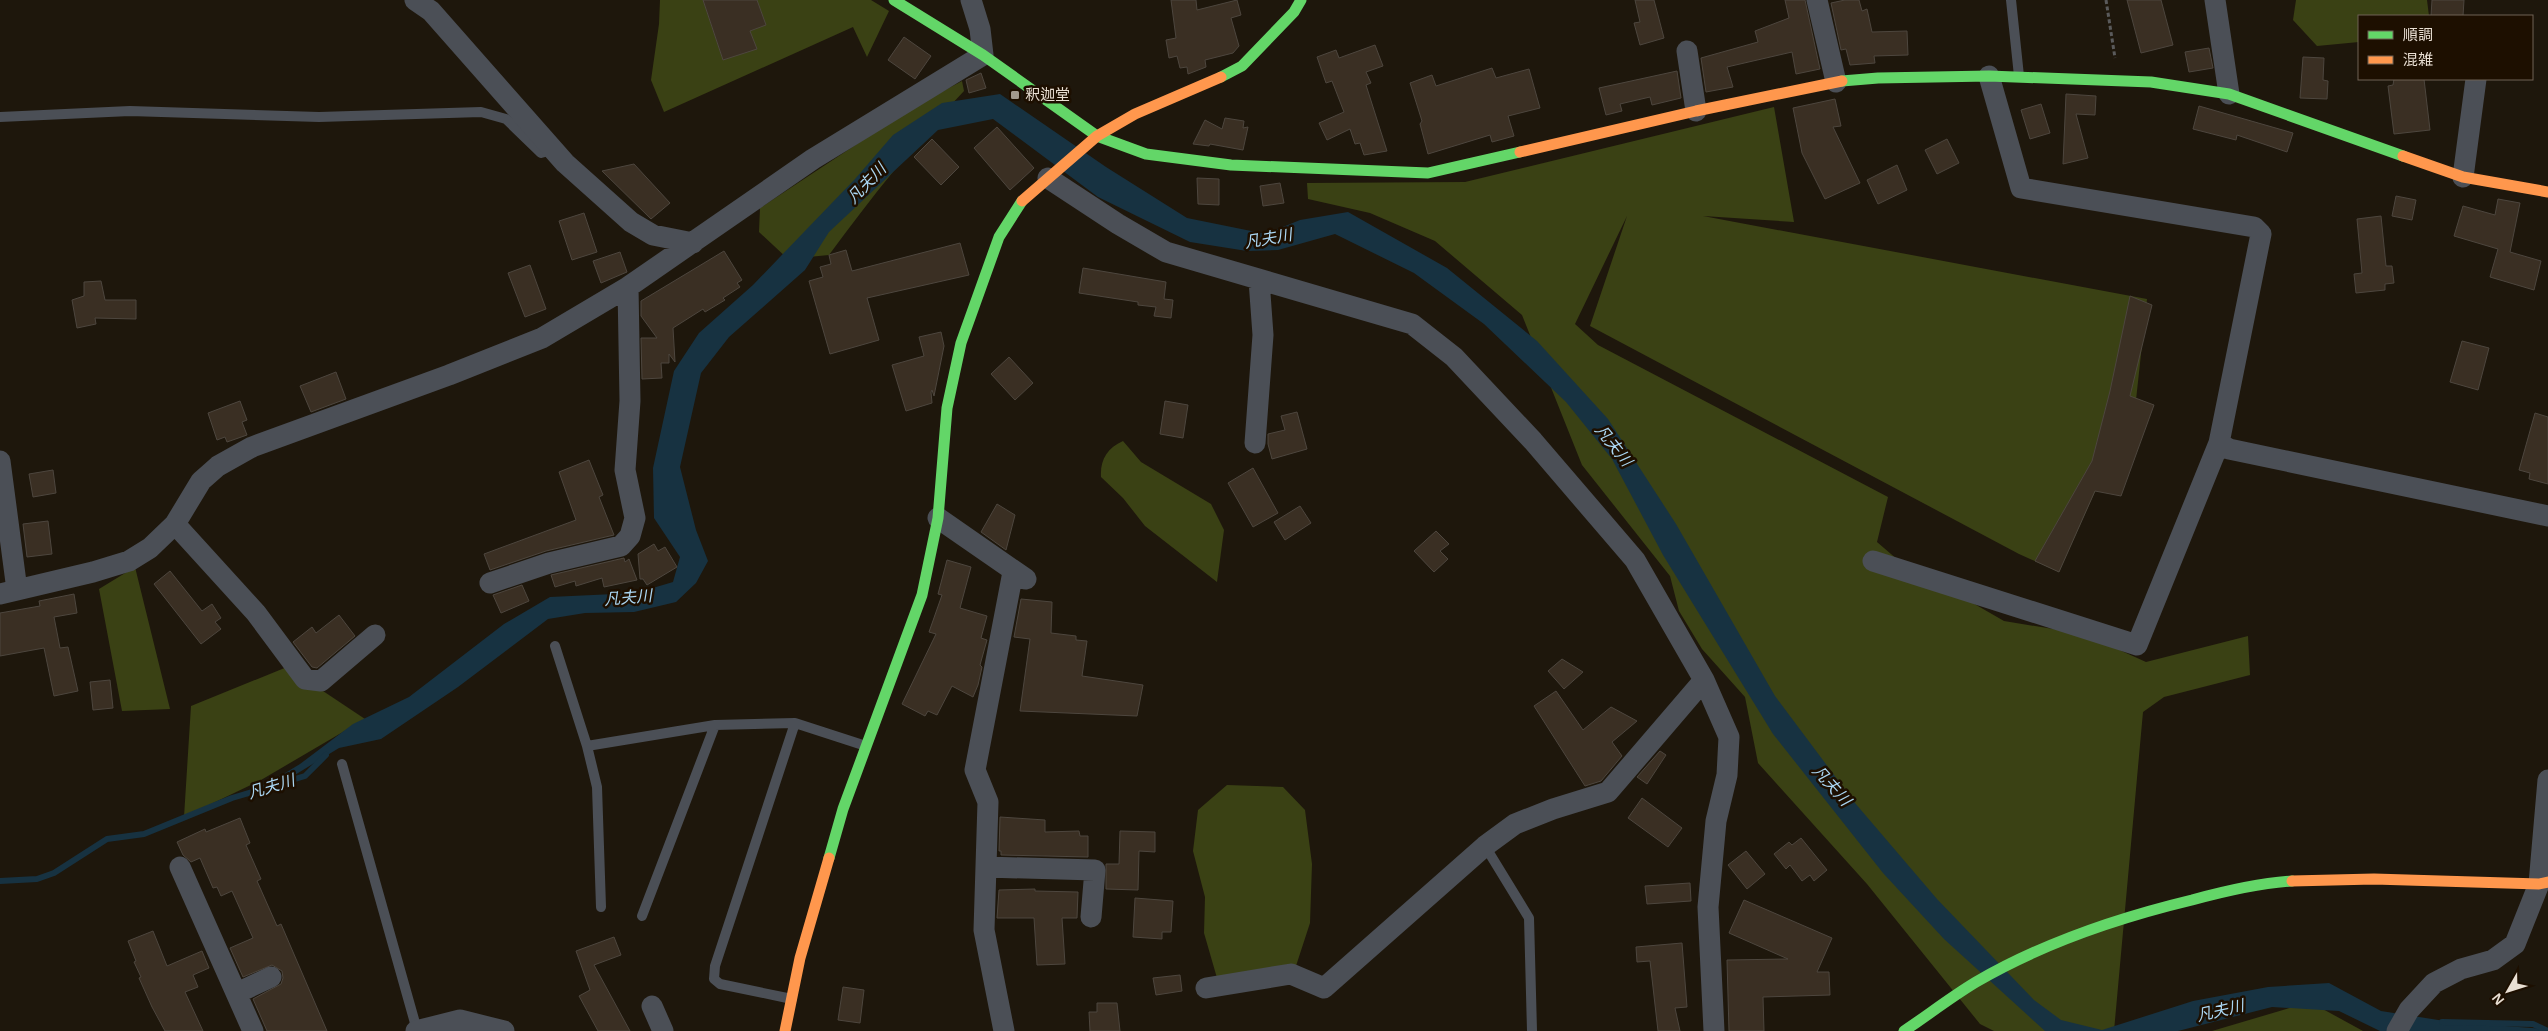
<svg xmlns="http://www.w3.org/2000/svg" width="2548" height="1031" viewBox="0 0 2548 1031" font-family="Helvetica,'Noto Sans JP',sans-serif">
  <style>
    .green { fill: #3a4114 }
    .water { fill: #173241 }
    .lines { fill: none; stroke-linecap: round; stroke-linejoin: round }
    .stream { stroke: #173241; stroke-width: 6 }
    .building { fill: #3a2f23; stroke: #4d463e }
    .path { stroke: #5a5a5b; stroke-width: 3; stroke-dasharray: 4 2.5; stroke-linecap: butt }
    .lane { stroke: #4b4f56; stroke-width: 10 }
    .street { stroke: #4b4f56; stroke-width: 21 }
    .fast { stroke: #63d668; stroke-width: 11 }
    .slow { stroke: #ff974d; stroke-width: 11 }
    .poi-dot { fill: #a2998d; stroke: #1d0f00; stroke-width: 2 }
    .labels { text-anchor: middle; stroke-width: 5; stroke-linejoin: round; paint-order: stroke }
    .poi-label { font-size: 15px; fill: #e9dfd3; stroke: #1d0f00; text-anchor: start }
    .water-label { font-size: 16px; font-style: italic; fill: #aad6f2; stroke: #1d0f00 }
  </style>
  <rect width="100%" height="100%" fill="#1e170c"/>
  <path class="green" d="M660 0H871L889 11 867 57 853 27 664 112 651 80 659 24Z
    M2296 0H2427L2429 16H2359V42L2317 46 2293 20Z
    M962 81 964 91C914 143 871 198 829 255L788 259 759 232 760 208 910 109Z
    M1774 107 1794 222 1703 216 2147 299 2136 400 2059 572 2019 554 1590 326 1627 216 1575 324 1598 345 1888 497 1877 542 1898 560 2004 621 2084 634 2146 662 2248 636 2250 675 2164 697 2143 712 2114 1031H1994L1980 1024 1867 884 1758 763 1745 697 1702 649 1679 611 1670 576 1582 465 1522 315 1435 241 1370 213 1308 199 1307 183 1465 182Z
    M1123 441 1141 462 1211 504 1224 530 1217 582 1145 526 1123 498 1101 477C1100 460 1107 448 1123 441Z
    M135 567 170 709 122 711 99 589Z
    M287 667 365 719 261 780 184 817 191 706Z
    M1227 785 1283 787 1305 810 1312 864 1310 923 1295 969 1217 978 1204 933 1205 897 1193 851 1198 810Z
    M2310 1002 2363 1031H2212Z"/>
  <path class="water" d="M1000 94 1106 167 1187 218 1266 234 1300 220 1348 212 1447 268 1537 341 1608 419 1676 524 1775 696 1855 803 1937 899 2034 1000 2061 1020 2102 1030 2193 1001 2268 987 2329 983 2381 1011 2451 1022 2546 1029 2548 1031H2380L2339 1011 2272 1007 2178 1031H2045L1944 939 1883 873 1773 734 1663 555 1612 459 1566 402 1484 324 1414 273 1335 234 1278 250 1247 251 1190 242 1098 197 993 119 938 130 829 232 805 270 729 337 701 373 680 467 696 530 708 561 696 583 676 602 634 612 585 613 548 619 458 687 381 739 339 748 280 784 257 790 300 764 353 724 409 697 504 624 550 597 636 593 673 582 680 557 654 518 653 468 674 371 699 333 753 285 855 179 893 135 942 103Z"/>
  <g class="lines">
    <path class="stream" d="M0 881 37 879 54 873 107 839 144 834 232 798 305 776 326 755
      M2442 1022 2533 1024 2548 1031"/>
  </g>
  <path class="building" d="M703 0H757L766 25 750 31 757 49 723 60Z
    M1171 0H1196L1197 10 1237 0 1241 15 1231 18 1239 46 1233 53 1205 60 1206 67 1188 74 1187 67 1180 68 1177 56 1169 58 1166 40 1176 38Z
    M1635 0H1654L1664 38 1640 45 1634 23 1640 22Z
    M1785 0H1805L1820 69 1796 74 1792 52 1727 67 1733 87 1706 92 1701 58 1758 42 1755 31 1789 18Z
    M1845 0H1859L1862 11 1867 9 1872 32 1907 31 1908 55 1874 56 1875 63 1850 65 1846 49 1841 50 1831 3Z
    M2127 0H2161L2173 45 2141 53Z
    M2432 0H2464L2463 16H2431Z
    M904 37 931 56 915 79 888 60Z
    M1375 45 1383 66 1366 72 1371 83 1366 85 1387 151 1364 155 1360 143 1355 144 1350 129 1327 140 1319 123 1344 112 1332 81 1326 83 1317 57 1336 50 1339 58Z
    M2209 48 2213 68 2189 72 2185 52Z
    M2303 57 2324 58 2323 80 2328 81 2327 99 2300 98Z
    M1492 68 1496 78 1529 69 1540 108 1508 116 1514 136 1492 142 1490 135 1428 154 1420 124 1422 121 1410 83 1432 75 1436 86Z
    M1677 71 1681 98 1652 105 1650 97 1620 104 1622 111 1606 115 1599 88Z
    M981 73 986 88 969 93 966 80Z
    M2394 79H2424L2430 130 2394 134 2388 86 2393 85Z
    M2066 94 2096 96 2095 115 2076 114 2088 158 2063 164Z
    M1835 99 1841 126 1833 127 1860 183 1825 199 1802 153 1793 108Z
    M2041 104 2050 133 2030 139 2021 110Z
    M2199 106 2293 133 2287 152 2237 135 2236 140 2193 129Z
    M1225 118 1244 121 1243 128 1248 127 1243 150 1210 144 1209 146 1193 144 1205 120 1222 129Z
    M997 127 1034 168 1010 190 974 148Z
    M932 139 959 167 941 185 914 157Z
    M1947 139 1959 163 1937 174 1925 150Z
    M634 164 670 203 651 219 602 171Z
    M1897 165 1907 190 1878 204 1867 180Z
    M1197 178 1219 179V205L1198 204Z
    M1280 183 1284 203 1263 206 1260 186Z
    M2396 196 2416 200 2412 220 2392 216Z
    M2498 199 2520 203 2510 252 2541 261 2534 290 2490 277 2498 249 2454 236 2463 206 2495 215Z
    M584 213 597 252 572 260 559 221Z
    M2381 216 2386 266H2392L2394 283 2385 284V290L2356 293 2354 274 2362 273 2357 219Z
    M960 243 969 275 867 298 879 340 830 354 809 281 823 277 820 267 831 264 829 255 846 250 852 271Z
    M724 251 742 280 737 283 740 287 723 298 725 300 705 312 703 309 673 328 675 362 669 354V363H661L662 378 642 379 641 338H657L641 316V301Z
    M620 252 627 272 601 283 593 261Z
    M530 265 546 309 525 317 508 273Z
    M1083 268 1166 282 1164 299 1173 300 1171 318 1154 316 1156 307 1138 305V302L1079 293Z
    M101 281 105 300H136V319L95 318 96 324 77 328 72 300 84 296V282Z
    M2130 296 2152 305 2130 396 2154 405 2121 496 2095 491 2059 572 2035 561 2092 461 2110 391Z
    M941 332 944 346 934 396 932 390 931 392 932 403 906 411 892 365 924 356 919 337Z
    M2462 341 2489 348 2478 390 2450 382Z
    M1009 357 1033 383 1015 400 991 374Z
    M336 372 346 399 311 412 300 386Z
    M240 401 247 420 242 422 247 435 227 442 225 437 217 440 208 413Z
    M1165 401 1188 405 1183 438 1160 434Z
    M1297 412 1307 449 1272 459 1268 444V434L1285 430 1281 416Z
    M2535 413 2548 417V484L2529 479 2530 473 2519 470Z
    M589 460 603 495 599 497 614 535 546 551 490 570 484 554 576 520 559 472Z
    M1253 468 1278 513 1253 527 1228 483Z
    M53 470 56 493 33 497 29 474Z
    M997 504 1015 515 1006 550 981 532Z
    M1300 506 1311 523 1285 540 1274 522Z
    M48 521 52 554 27 557 23 524Z
    M1436 531 1449 544 1440 551 1448 559 1434 572 1414 551Z
    M654 544 658 551 665 547 677 567 647 585 643 579H640L638 554Z
    M624 558 625 562 629 559 637 580 604 587 602 578 576 586 575 581 555 587 551 575Z
    M947 560 971 567 960 608 987 616 981 638 987 640 980 665 982 667 978 685 973 697 952 686 937 715 928 711 925 716 902 704 936 634 929 632 942 595 938 594Z
    M170 571 202 611 212 604 221 618 215 622 221 629 201 644 154 584Z
    M522 585 529 601 501 613 493 595Z
    M74 594 77 613 54 617 60 648 68 647 78 691 54 696 44 648 0 656V613L40 606 39 601Z
    M1021 599 1052 602 1051 633 1076 636V640L1087 641 1082 676 1143 685 1137 716 1020 711 1030 639 1014 637Z
    M339 615 355 636 317 668 312 667 293 642 312 627 316 633Z
    M1562 659 1583 672 1564 689 1548 671Z
    M110 680 113 708 93 710 90 682Z
    M1556 691 1583 730 1611 707 1637 721 1612 742 1622 756 1601 781 1585 786 1534 706Z
    M1660 751 1666 755 1647 784 1637 777Z
    M1642 798 1682 828 1668 847 1628 818Z
    M1000 817 1045 820V832L1079 831 1080 836H1088V857L1001 855V851H999Z
    M240 818 250 843 246 845 261 879 257 881 277 926 281 924 327 1031H267L253 999 281 984 283 978 282 971 272 965 243 977 230 948 253 938 232 891 221 896 217 887 213 888 200 858 191 862 183 855 177 842 205 829 206 832Z
    M1120 831 1155 832V852L1139 851 1138 890 1106 889V864H1119Z
    M1801 838 1827 870 1814 881 1810 875 1802 881 1790 865 1786 869 1774 854 1789 842 1792 845Z
    M1746 851 1765 874 1747 889 1728 865Z
    M1690 883 1691 901 1647 904 1645 886Z
    M1035 889V891L1078 892 1077 918H1062L1065 964 1037 965 1034 918H997L999 890Z
    M1135 898 1173 901 1171 932H1162V939L1133 937Z
    M1744 900 1832 938 1817 972H1829L1830 995 1763 997 1764 1031H1729L1727 960 1788 959 1729 933Z
    M153 931 167 966 202 951 209 968 193 975 198 987 185 992 203 1031H165L152 1007 139 978 141 977 134 962 136 961 128 941Z
    M614 937 621 955 594 965 630 1031H598L579 996 590 990 576 951Z
    M1682 943 1687 1007 1675 1008 1680 1031H1658L1650 961 1637 962 1636 947Z
    M1180 975 1182 991 1156 995 1153 978Z
    M843 987 864 990 860 1023 838 1020Z
    M1097 1003H1117L1120 1031H1090L1089 1012H1097Z"/>
  <g class="lines">
    <path class="path" d="M2106 0 2115 58"/>
    <path class="lane" d="M2011 0 2019 76
      M0 117 130 111 319 117 481 112 506 119 541 153 553 150
      M555 646 587 746 597 787 601 907
      M587 746 715 725 795 723 866 746
      M342 764 417 1030
      M1485 846 1529 918 1532 1031
      M642 916 715 725
      M792 999 720 984 714 979 715 966 795 723"/>
    <path class="street" d="M415 0 431 11 565 163 631 222 653 235 693 243
      M1817 0 1836 82
      M2215 0 2229 94
      M1687 51 1696 111
      M1989 76 2021 188 2254 227 2261 234 2219 443 2229 449 2548 516
      M2463 177 2476 79
      M1048 178 1118 224 1166 252 1412 324 1454 357 1533 441 1635 560 1704 680 1729 737 1727 775 1716 821 1708 907 1714 1031
      M1255 443 1263 335 1259 280
      M0 461 17 590
      M938 518 1026 579
      M175 524 256 613 305 679 321 681 375 635
      M1873 561 2137 645 2219 443
      M490 583 549 563 621 546 630 536 635 518 625 470 630 401 628 287
      M0 594 93 572 129 561 150 548 175 524 201 481 218 466 252 447 449 375 542 338 628 287 813 159 983 55 980 29 971 0
      M180 867 253 1031
      M986 867 1095 870 1091 917
      M1206 988 1291 974 1324 988 1485 846 1515 824 1553 809 1608 792 1704 680
      M237 993 271 977
      M652 1006 663 1031
      M416 1031 460 1020 504 1031
      M1004 1031 984 930 988 802 975 770 1013 572
      M2397 1031 2409 1010 2434 983 2461 969 2493 960 2515 944 2539 884 2548 780"/>
    <path class="fast" d="M894 0 983 55 1097 136 1146 154 1231 165 1428 173 1520 152
      M1221 77 1242 66 1294 12 1301 0
      M1842 81 1878 78 1989 76 2151 82 2229 94 2403 156
      M829 858 843 809 922 595 938 518 947 408 961 343 999 237 1022 201
      M1904 1031C1928 1015 1951 997 1976 982 2043 943 2117 918 2192 900 2225 891 2258 883 2292 881"/>
    <path class="slow" d="M1520 152 1696 111 1842 81
      M2403 156 2463 177 2548 192
      M1022 201 1097 136 1135 114 1221 77
      M2292 881 2374 879 2539 884 2548 882
      M785 1031 800 958 829 858"/>
  </g>
  <rect class="poi-dot" x="1010" y="90" width="10" height="10" rx="2.5"/>
  <g class="labels">
    <g class="poi-label">
      <text x="1025" y="100">釈迦堂</text>
    </g>
    <g class="water-label">
      <text transform="translate(866 183) rotate(-46)" y="6">凡夫川</text>
      <text transform="translate(1268 238) rotate(-10)" y="6">凡夫川</text>
      <text transform="translate(1614 445) rotate(51)" y="6">凡夫川</text>
      <text transform="translate(628 597) rotate(-5)" y="6">凡夫川</text>
      <text transform="translate(1832 785) rotate(48)" y="6">凡夫川</text>
      <text transform="translate(271 786) rotate(-17)" y="6">凡夫川</text>
      <text transform="translate(2220 1010) rotate(-13)" y="6">凡夫川</text>
    </g>
  </g>
  <rect x="2358" y="15" width="175" height="65" fill="#1d0f00" stroke="#6f6254"/>
  <rect x="2368" y="31" width="25" height="8" fill="#63d668" stroke="#6f6254"/>
  <text x="2403" y="40" font-size="15" fill="#e9dfd3">順調</text>
  <rect x="2368" y="56" width="25" height="8" fill="#ff974d" stroke="#6f6254"/>
  <text x="2403" y="65" font-size="15" fill="#e9dfd3">混雑</text>
  <g transform="translate(2508 991) rotate(231)" stroke="#1d0f00" stroke-width="4" paint-order="stroke">
  <path d="M0-4L9 19L0 12L-9 19Z" fill="#e9dfd3"/>
  <text y="-8" font-size="14" font-weight="bold" text-anchor="middle" fill="#e9dfd3">N</text>
  </g>
</svg>
